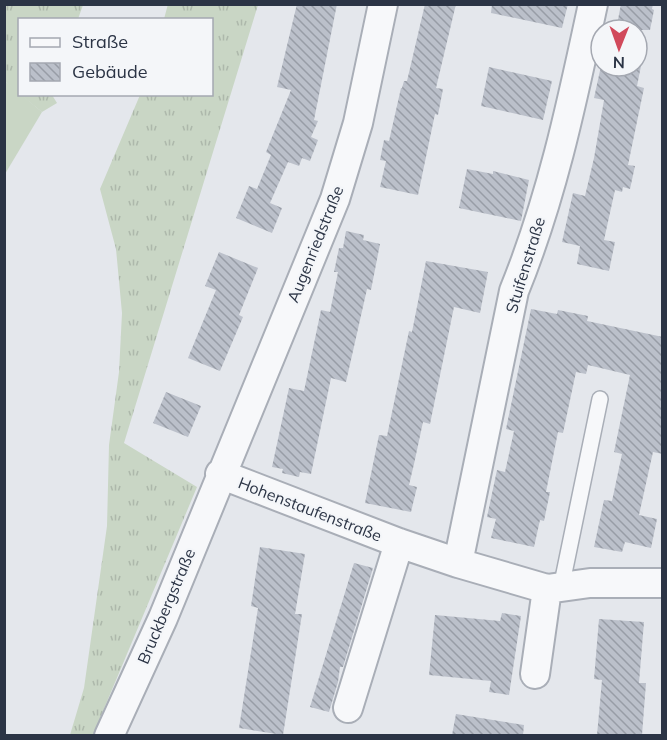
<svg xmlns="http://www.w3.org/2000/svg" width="667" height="740" viewBox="0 0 667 740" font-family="Mulish,sans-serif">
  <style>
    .grass { fill: url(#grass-tufts) }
    .pitch { fill: #c9d6c5 }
    .building { fill: url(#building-back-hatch) }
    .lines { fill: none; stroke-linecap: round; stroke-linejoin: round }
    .lane-casing { stroke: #a9aeb7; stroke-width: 18 }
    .street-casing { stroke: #a9aeb7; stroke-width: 32 }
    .lane { stroke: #f7f8fa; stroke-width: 15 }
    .street { stroke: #f7f8fa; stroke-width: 28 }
    .labels { text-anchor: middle; stroke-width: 4.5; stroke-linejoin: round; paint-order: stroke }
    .street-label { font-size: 16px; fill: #2b3445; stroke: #f4f6f9 }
  </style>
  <defs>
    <pattern id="grass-tufts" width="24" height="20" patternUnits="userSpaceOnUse" patternTransform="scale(1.5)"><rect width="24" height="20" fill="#c9d6c5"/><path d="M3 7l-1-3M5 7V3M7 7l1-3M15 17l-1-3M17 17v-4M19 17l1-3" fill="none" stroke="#adb8ab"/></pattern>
    <pattern id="building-back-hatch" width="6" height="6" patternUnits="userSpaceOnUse" patternTransform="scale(1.5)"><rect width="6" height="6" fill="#bbc0ca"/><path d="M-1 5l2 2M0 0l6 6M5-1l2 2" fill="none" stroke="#989da6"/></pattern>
  </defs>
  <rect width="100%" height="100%" fill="#e4e7ec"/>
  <path class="grass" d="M168 4 258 5 124 443 197 487 93 735H70L84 688 107 526 109 445 119 372 122 313 116 249 100 189 140 95 212 94V20L164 19Z
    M4 5H83L78 19 20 20 19 94 5 81Z
    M21 95H52L57 103 42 112Z"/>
  <path class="pitch" d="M5 81 42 112 5 174Z"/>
  <path class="building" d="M297 4H337L314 120 318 121 311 137 318 140 310 161 302 158 299 166 288 162 270 203 282 208 272 233 236 218 249 186 257 189 271 155 266 152 291 90 277 87Z
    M425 4H456L436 88 443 89 438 115 435 114 418 195 380 187 386 161 380 160 384 140 389 141 401 88H402L404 81H407Z
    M492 4H568L562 28 491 13Z
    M621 4H653L652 9 654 10 650 30H616Z
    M601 66H641L637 86 644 88 628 165 635 166 630 189 623 187 622 192 615 190 604 240 615 242 609 271 577 264 580 246 562 242 573 193 585 196 594 158 604 100 594 98Z
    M489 67 552 81 543 120 481 106Z
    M467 169 493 174V171L529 180 521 221 459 208Z
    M346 231 364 235 363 240 380 244 371 290 367 289 346 382 331 378 311 474 300 472 299 477 282 473 283 469 272 467 289 388 304 391 321 310 330 312 338 272H334L339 248H343Z
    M219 252 258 268 239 315 243 317 220 371 188 358 216 290 205 286Z
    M426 261 488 272 480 313 454 307 430 424 423 422 414 464 409 485 417 487 411 512 365 503 379 435 387 436 409 331 412 332Z
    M531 309 557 314 558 310 588 316 587 321 663 337V454L653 452 639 515 657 519 651 548 625 542 622 552 594 547 604 500 612 501 622 454 614 452 630 375 588 365 586 374 576 372 563 433 558 432 546 492H550L544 521 540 520 534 547 491 538 496 519 487 517 497 470 505 472 514 431 506 429Z
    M166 392 201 406 188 437 153 423Z
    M260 547 305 554 295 614H302L283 735 239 728 258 608 251 606Z
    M354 563 373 568 343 667H340L338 682 329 712 310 707Z
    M502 613 521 616 509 695 489 692 491 681 429 675 435 615 500 621Z
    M599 619 644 622 639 683H646L642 735H597L602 680 594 679Z
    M456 714 524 725 523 735H452Z"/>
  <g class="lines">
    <defs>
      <path id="lane" d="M561 588 600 399"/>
      <path id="street" d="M220 474 399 543 458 563 547 589 590 583H662
        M458 563 514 291C552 198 572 102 593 4
        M535 674 547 589
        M348 708 399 543
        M109 736 163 618 335 199 358 123 383 4"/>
    </defs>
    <use href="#lane" class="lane-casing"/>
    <use href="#street" class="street-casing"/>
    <use href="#lane" class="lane"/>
    <use href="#street" class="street"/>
  </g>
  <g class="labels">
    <g class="street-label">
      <text transform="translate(315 244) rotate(-68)" y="6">Augenriedstraße</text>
      <text transform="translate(525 265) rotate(-73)" y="6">Stuifenstraße</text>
      <text transform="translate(310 509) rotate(21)" y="6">Hohenstaufenstraße</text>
      <text transform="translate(166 606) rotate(-67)" y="6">Bruckbergstraße</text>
    </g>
  </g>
  <rect width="667" height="740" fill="none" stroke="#2b3445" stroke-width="12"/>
  <rect x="18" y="18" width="195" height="78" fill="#f4f6f9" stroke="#a4a8b1" stroke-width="1.5"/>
  <rect x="30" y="38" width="30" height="9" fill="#f7f8fa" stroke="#a4a8b1" stroke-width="1.5"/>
  <text x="72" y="48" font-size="18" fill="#2b3445">Straße</text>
  <rect x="30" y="63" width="30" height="18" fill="url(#building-back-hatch)" stroke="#a4a8b1" stroke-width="1.5"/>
  <text x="72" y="78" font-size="18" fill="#2b3445">Gebäude</text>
  <g transform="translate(619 48) rotate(181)"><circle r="28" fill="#f4f6f9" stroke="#a4a8b1" stroke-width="1.5"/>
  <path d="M0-4.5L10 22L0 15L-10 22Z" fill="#d1495b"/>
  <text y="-9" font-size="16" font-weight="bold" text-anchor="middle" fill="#2b3445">N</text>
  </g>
</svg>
